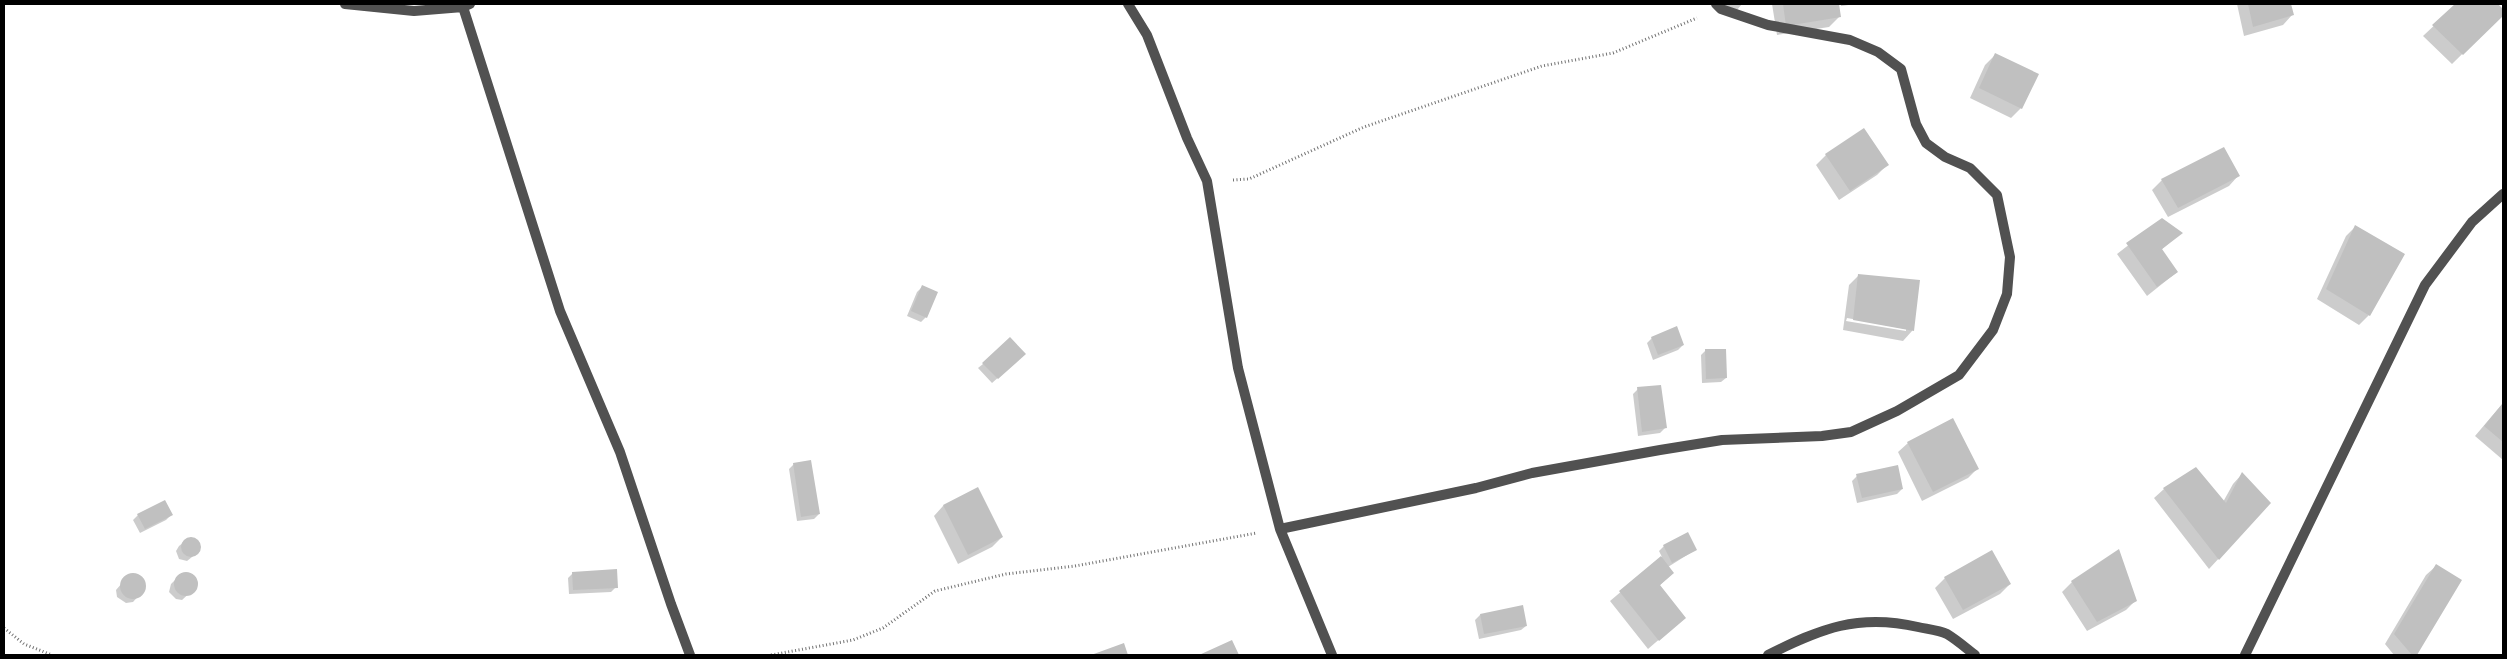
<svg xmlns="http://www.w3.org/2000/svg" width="2507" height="659" viewBox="0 0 2507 659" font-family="'Nunito Sans',sans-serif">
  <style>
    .shadow { fill: #0003; fill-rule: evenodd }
    .building { fill: #c0c0c0 }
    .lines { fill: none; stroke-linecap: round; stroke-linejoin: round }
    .path { stroke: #737373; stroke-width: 3; stroke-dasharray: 1 2.5; stroke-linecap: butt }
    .street { stroke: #515151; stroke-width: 10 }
  </style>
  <rect width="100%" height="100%" fill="#fff"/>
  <path class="shadow" d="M1720 4H1742L1737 10Z
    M1772 4H1837L1839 17 1829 27 1777 35Z
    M1841 4H1856L1841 6Z
    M2237 4H2289L2292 15 2283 25 2244 36Z
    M2457 4H2497L2503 11V14L2452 64 2423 36Z
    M1995 55 2021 108 2011 118 1970 98 1985 65Z
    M1826 155 1887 165 1877 175 1839 200 1816 165Z
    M2238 176 2229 186 2168 217 2152 190 2162 180Z
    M2162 219 2181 233 2161 250 2177 272 2147 296 2117 254Z
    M2356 226 2369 315 2359 325 2317 299 2346 236Z
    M1859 275 1918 282 1912 331 1903 341 1843 330 1849 285ZM1847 318 1906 329V331L1846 321Z
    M922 287 926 317 921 322 907 316 917 292Z
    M1652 338 1683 345 1678 350 1653 360 1647 343Z
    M1706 350 1726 378 1721 382 1702 383 1701 355Z
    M1019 359 992 383 978 368 983 364Z
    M1638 389 1665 428 1660 433 1638 436 1633 394Z
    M2503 403V460L2475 436Z
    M1908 443 1977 469 1968 478 1922 501 1898 452Z
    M794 464 819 514 814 519 797 521 789 469Z
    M2242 474 2270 503 2209 569 2154 498 2164 489 2223 502 2233 484Z
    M1857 476 1902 489 1897 494 1857 503 1852 481Z
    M977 489 1002 537 992 547 958 564 934 516 943 506Z
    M138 515H171L166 520 140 533 133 520Z
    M189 538 197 541 199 547 197 553 187 561 179 559 176 551 179 546Z
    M1664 546 1695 550 1668 567 1673 573 1659 586 1684 618 1648 649 1610 601 1662 557 1659 551Z
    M2436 566 2460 580 2415 655H2394L2385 644 2426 575Z
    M573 573 616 587 611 592 569 594 568 578Z
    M181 574 192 575 196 581 195 588 182 600 176 599 169 592 171 584Z
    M129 575H136L144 583V590L133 602 126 603 117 597 116 590Z
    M1945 578 2010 584 2000 594 1953 619 1935 588Z
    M2072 582 2136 600 2126 610 2087 631 2062 592Z
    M1522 607 1526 626 1521 630 1479 639 1475 620 1480 615Z"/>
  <path class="building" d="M1783 4H1839L1841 17 1786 26Z
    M2248 4H2291L2294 15 2253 27Z
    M2455 4H2498L2503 9V16L2463 55 2432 25Z
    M1995 53 2039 74 2022 109 1979 88Z
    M1864 128 1889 165 1850 191 1825 154Z
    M2224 147 2240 176 2178 208 2161 179Z
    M2162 218 2183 233 2162 249 2178 272 2157 287 2126 243Z
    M2355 225 2405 254 2370 316 2326 289Z
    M1858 274 1920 280 1914 331 1853 320Z
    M922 285 938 292 927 318 911 311Z
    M1677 326 1684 345 1658 355 1651 337Z
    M1010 337 1026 354 998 379 982 363Z
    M1705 349H1726L1727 378 1706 379Z
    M1661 385 1667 428 1642 432 1637 387Z
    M2503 403V442L2484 426Z
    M1953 418 1979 469 1933 492 1907 442Z
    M811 460 820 514 801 517 793 463Z
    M1898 465 1903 489 1862 498 1856 474Z
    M2196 467 2226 503 2242 472 2271 503 2219 560 2163 488Z
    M978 487 1003 537 968 555 943 505Z
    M165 500 173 515 145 529 137 514Z
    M1688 532 1697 550 1672 563 1663 545Z
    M181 547a10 10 0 1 1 20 0a10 10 0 1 1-20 0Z
    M2119 549 2137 601 2097 622 2071 581Z
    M1992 550 2011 584 1963 610 1944 577Z
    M1661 556 1674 573 1660 585 1686 618 1659 641 1619 591Z
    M2436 564 2462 580 2417 655H2412L2394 634Z
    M617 569 618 588 573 590 572 572Z
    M174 584a12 12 0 1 1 24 0a12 12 0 1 1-24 0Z
    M120 586a13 13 0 1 1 26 0a13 13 0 1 1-26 0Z
    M1523 605 1527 626 1484 634 1480 614Z
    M1232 640 1239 655H1199Z
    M1124 643 1128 655H1091Z"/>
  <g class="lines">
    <path class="path" d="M1233 180 1249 179 1364 127 1542 66 1613 53 1697 18
      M4 628 24 644 52 655
      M771 655 853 640 883 628 935 591 1006 574 1075 566 1257 533"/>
    <path class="street" d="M345 4 414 11 463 7 470 4
      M1128 4 1147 35 1187 138 1207 181 1238 368 1280 529 1332 655
      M463 7 560 311 620 452 671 604 690 655
      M1280 529 1476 488 1532 473 1660 450 1722 440 1822 436 1851 432 1897 411 1959 375 1993 330 2007 294 2010 257 1997 195 1970 168 1945 157 1926 143 1916 124 1901 69 1878 52 1850 40 1768 25 1721 9 1716 4
      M1768 655C1820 629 1858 613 1918 627 1927 629 1939 630 1947 634 1957 640 1966 648 1975 655
      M2245 655 2425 285 2472 222 2503 194"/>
  </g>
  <rect width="2507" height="659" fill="none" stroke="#000000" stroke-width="10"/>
</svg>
